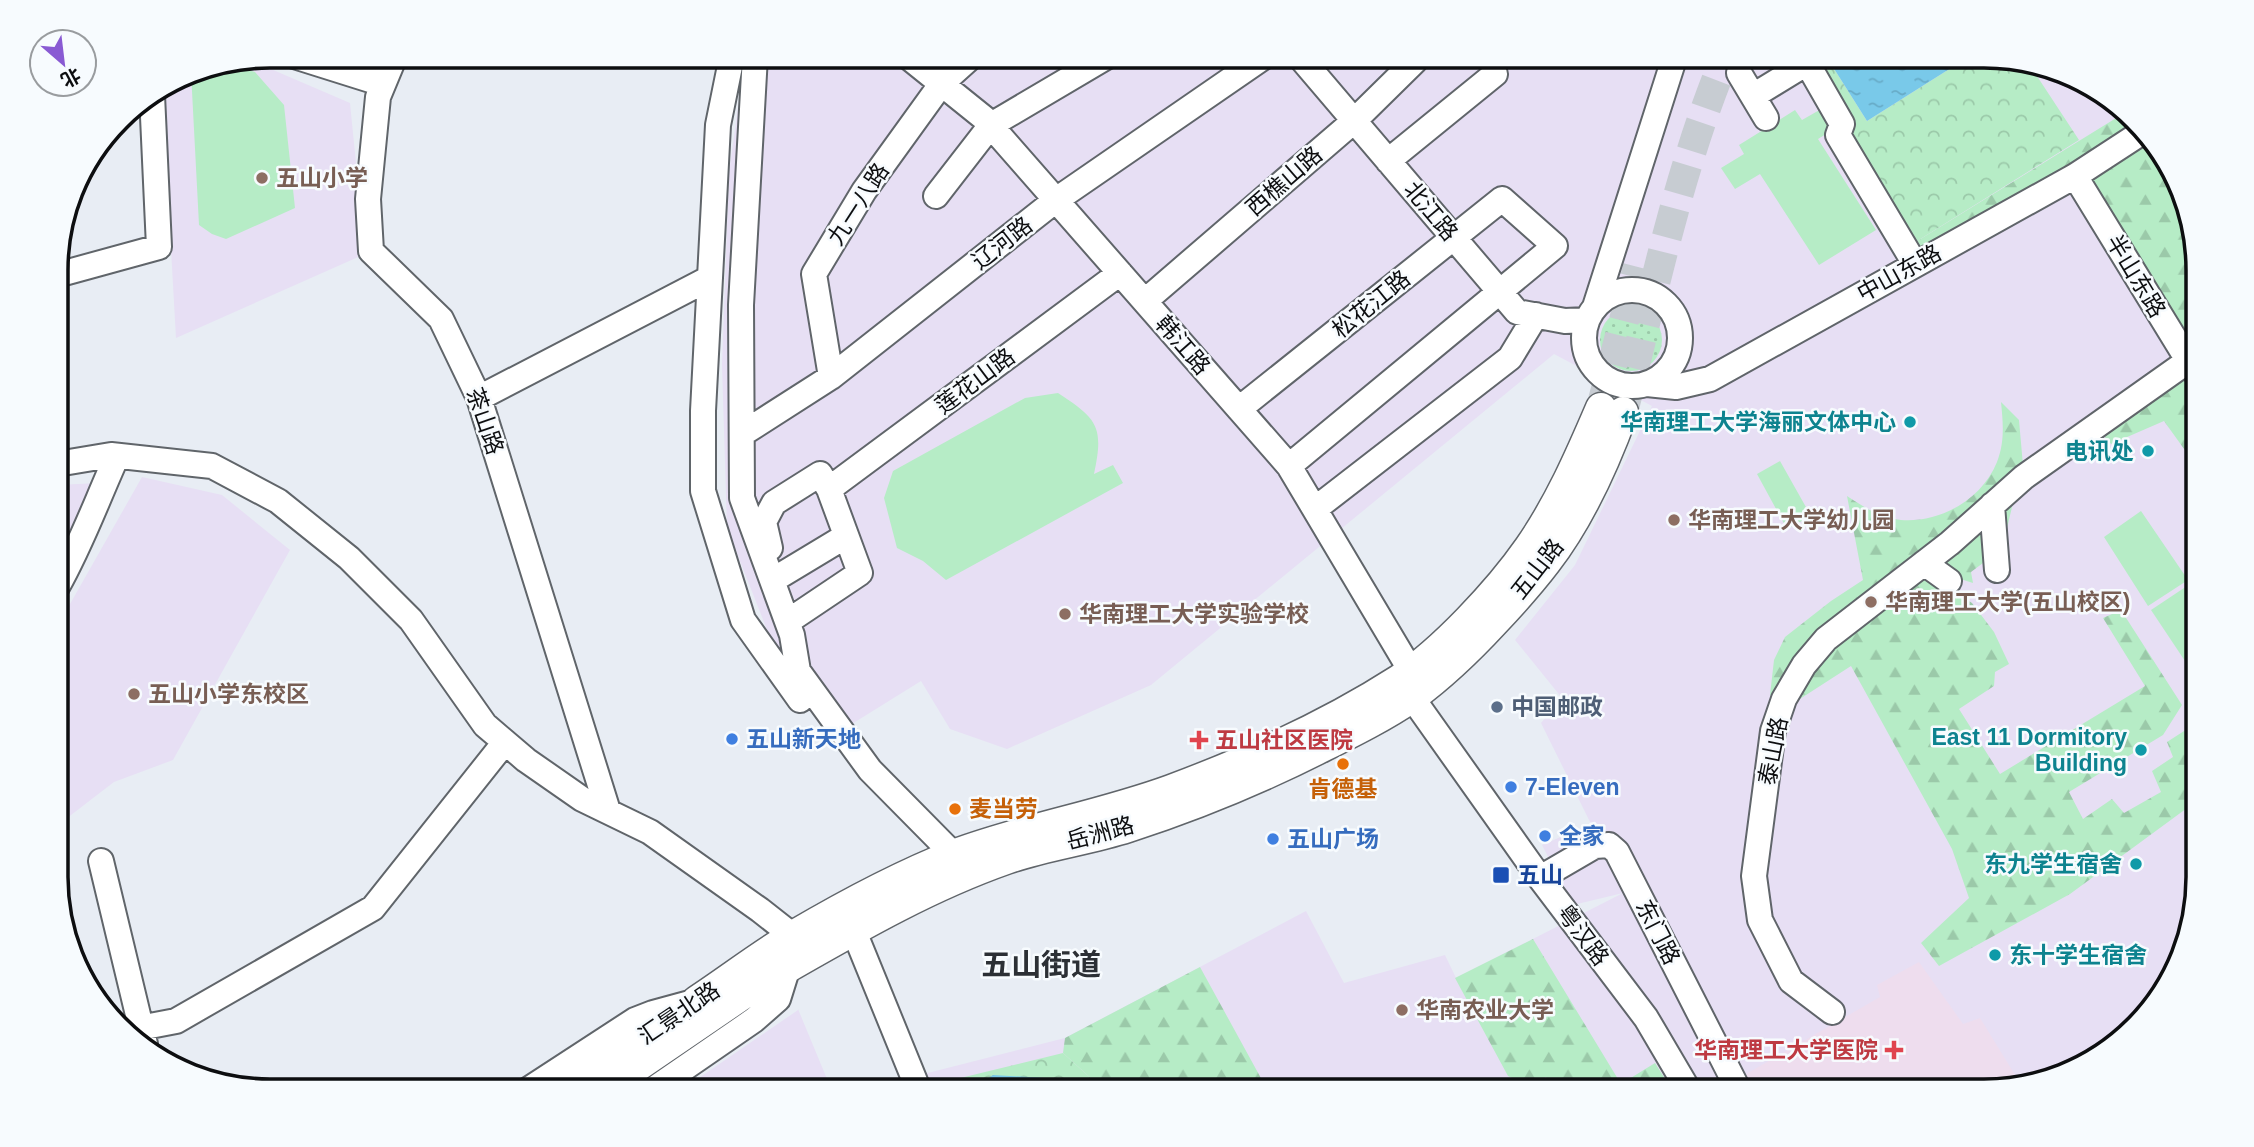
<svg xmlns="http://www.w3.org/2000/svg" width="2254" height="1147" viewBox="0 0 2254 1147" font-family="Arial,'Noto Sans SC',sans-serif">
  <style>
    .education { fill: #e7dff4 }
    .medical { fill: #ede }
    .grass { fill: url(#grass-dots) }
    .forest { fill: url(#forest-firs) }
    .park { fill: url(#park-crowns) }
    .pitch { fill: #b6ecc6 }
    .water { fill: url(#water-ripples) }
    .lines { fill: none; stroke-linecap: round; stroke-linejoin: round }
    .major-tunnel { stroke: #c7ccd2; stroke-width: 30; stroke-dasharray: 30 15; stroke-linecap: butt }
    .minor-casing { stroke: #60656a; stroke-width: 28 }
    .major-casing { stroke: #60656a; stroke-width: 33 }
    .minor { stroke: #fff; stroke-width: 24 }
    .major { stroke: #fff; stroke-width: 30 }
    .education-dot { fill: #8d6e63; stroke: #f7fbfe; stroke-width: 2.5 }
    .culture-dot { fill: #0f9aa8; stroke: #f7fbfe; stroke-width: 2.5 }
    .service-dot { fill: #5c6f8a; stroke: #f7fbfe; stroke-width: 2.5 }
    .shop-dot { fill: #3f7fe0; stroke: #f7fbfe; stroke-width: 2.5 }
    .health-dot { fill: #e0444e; stroke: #f7fbfe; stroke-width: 2.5 }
    .food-dot { fill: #e8710a; stroke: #f7fbfe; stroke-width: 2.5 }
    .transit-dot { fill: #1a4fb4; stroke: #f7fbfe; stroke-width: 2.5 }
    .labels { text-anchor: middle; stroke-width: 5; stroke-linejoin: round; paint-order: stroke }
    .education-label { font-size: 23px; font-weight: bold; fill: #785e54; stroke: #f7fbfe; text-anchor: start }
    .street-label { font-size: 23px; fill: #0d0e10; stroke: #f7fbfe }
    .culture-label { font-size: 23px; font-weight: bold; fill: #0d838f; stroke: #f7fbfe; text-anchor: end }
    .service-label { font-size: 23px; font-weight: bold; fill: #4e5e75; stroke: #f7fbfe; text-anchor: start }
    .shop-label { font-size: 23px; font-weight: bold; fill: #366cbe; stroke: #f7fbfe; text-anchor: start }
    .health-label { font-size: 23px; font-weight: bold; fill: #be3a42; stroke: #f7fbfe; text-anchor: start }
    .food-label { font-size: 23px; font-weight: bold; fill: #c56008; stroke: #f7fbfe }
    .transit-label { font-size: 23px; font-weight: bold; fill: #164399; stroke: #f7fbfe; text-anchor: start }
    .district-label { font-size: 30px; font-weight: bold; fill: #2c3035; stroke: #f7fbfe }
    .rim { fill: none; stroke: #0d0e10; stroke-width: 3.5 }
  </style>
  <defs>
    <pattern id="grass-dots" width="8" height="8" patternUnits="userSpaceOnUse" patternTransform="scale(1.75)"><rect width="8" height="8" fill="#b6ecc6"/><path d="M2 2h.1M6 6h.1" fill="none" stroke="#9bc9a9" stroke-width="1.8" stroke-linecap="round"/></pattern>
    <pattern id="forest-firs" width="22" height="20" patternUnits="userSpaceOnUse" patternTransform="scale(1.75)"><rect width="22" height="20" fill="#b6ecc6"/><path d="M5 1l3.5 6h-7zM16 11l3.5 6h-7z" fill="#9bc9a9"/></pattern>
    <pattern id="park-crowns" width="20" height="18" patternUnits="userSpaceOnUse" patternTransform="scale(1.75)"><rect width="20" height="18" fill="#b6ecc6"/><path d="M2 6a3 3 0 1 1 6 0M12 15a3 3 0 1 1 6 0" fill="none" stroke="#9bc9a9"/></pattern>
    <pattern id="water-ripples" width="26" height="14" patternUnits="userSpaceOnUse" patternTransform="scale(1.75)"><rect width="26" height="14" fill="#79c9e9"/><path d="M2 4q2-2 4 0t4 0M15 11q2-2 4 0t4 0" fill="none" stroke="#67abc7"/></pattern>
  </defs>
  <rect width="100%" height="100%" fill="#e8edf4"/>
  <path class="education" d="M745 56H1984L2078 78 2162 151 2196 243 2198 877 2176 971 2102 1055 1997 1091H857L1065 1038 1306 911 1344 983 1445 955 1456 978 1623 893 1573 905 1542 845 1591 824 1541 723 1562 698 1515 640 1575 565 1652 406 1554 354 1151 685 1007 749 950 729 921 681 839 732 777 655 727 528 722 365 729 173Z
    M250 60 350 103 365 254 176 338 162 89 189 72Z
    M142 477 222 495 290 550 173 760 114 782 58 825 57 627Z
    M120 482 57 604V485Z
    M798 1009 832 1091H680L798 1010Z"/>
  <path class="medical" d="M1919 962 1963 1024 1980 1018 2020 1083 1997 1091H1749L1741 1077 1880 997 1877 985Z"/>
  <path class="grass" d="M1600 340a31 31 0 1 1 62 0a31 31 0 1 1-62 0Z"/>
  <path class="forest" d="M2121 115 2136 128 1927 257 1914 243Z
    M2142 134 2162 151 2196 243 2197 467 2164 421 2111 444 2094 425 2188 361 2075 176Z
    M2001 402 2019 420 2024 477 2012 507 1997 570 1983 563 1971 572 1973 583 1951 576 1947 586 1972 603 1994 632 2009 664 1995 672 1994 686 1959 709 2000 774 2145 686 2103 618 2121 610 2182 705 2163 735 2069 792 2083 819 2112 799 2124 813 2161 792 2152 771 2173 757 2167 742 2198 722V800L2070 894 1939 966 1921 943 1969 898 1952 849 1851 666 1789 706 1770 695 1774 660 1785 637 1831 601 1863 580 1847 496C1864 507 1880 518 1901 520 1941 523 1982 499 1997 462 2005 442 2003 422 2001 402Z
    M1533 939 1621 1084 1655 1063 1673 1091H1554L1546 1077 1529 1086 1508 1076 1455 978Z
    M1200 967 1268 1091H1105L1063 1053 1065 1038Z"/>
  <path class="park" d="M1810 56H1826L1867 121 1970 56H1984L2031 67 2079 140 1914 243 1842 124Z
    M1063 1053 1105 1091H907Z"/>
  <path class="pitch" d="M230 64 255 72 284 105 295 208 226 239 212 234 199 225 191 72Z
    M1830 104 1842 124 1818 139 1876 230 1819 265 1760 174 1735 189 1721 168 1744 154 1739 145 1795 110 1802 120Z
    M1058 393C1098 419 1104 427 1094 474L1113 465 1123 483 946 580 923 561 897 548 884 498 893 471 1025 398Z
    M1780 461 1811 516 1787 529 1757 474Z
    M2141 511 2188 580 2148 606 2104 537Z
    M2193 582 2197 590V679L2151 610Z"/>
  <path class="water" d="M1826 56H1970L1867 121Z
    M993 1075 1045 1078 1068 1091H970Z"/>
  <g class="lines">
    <path class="major-tunnel" d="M1601 408 1638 267
      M1623 412C1654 292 1678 171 1726 56"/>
    <defs>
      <path id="minor" d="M294 56 383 84
        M395 56 378 97 368 199 371 251 441 319 479 398 608 811
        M732 56 718 125 703 411V491L743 620 800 700
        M755 56 741 305 742 498 792 635 798 671 870 770 954 855
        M907 56 984 118 1289 466 1411 671
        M1299 56 1517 312 1565 321 1587 320
        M1739 73 1766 118
        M1753 96 1807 63 1842 124 1838 135 1915 264
        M1388 161 1495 74
        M2075 176 2197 375
        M936 196 991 125 1108 56
        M57 275 159 247 152 95
        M1584 338a48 48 0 1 1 96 0a48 48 0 1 1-96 0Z
        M1145 301 1354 121 1415 61 1417 56
        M1595 307 1675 56
        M831 377 814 274 864 191 942 83 972 56
        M1647 384 1676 387 1710 379 2075 176 2141 133
        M479 398 710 278
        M1239 409 1502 199 1555 246 1289 466
        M742 434 831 377 1056 200 1265 56
        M57 464 111 455 212 466 278 501 349 558 411 620 485 725 526 760 582 799 650 832 760 910 807 947
        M829 489 1120 273
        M1992 505 1997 570
        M1315 509 1510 358 1536 315
        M770 548 764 522 774 503 820 474 829 489 860 573 790 620
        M1924 563 1949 581
        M778 577 846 536
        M57 587C81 545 97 500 117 456
        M1401 682 1540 878 1646 1018 1689 1091
        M101 861 145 1044
        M1540 878 1595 846 1609 845 1617 852 1739 1091
        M853 929 919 1091
        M1832 1012 1791 981 1760 920 1754 876 1773 731 1784 699 1804 665 1826 639 1950 543 2024 477 2188 361
        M129 1030 176 1021 373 908 505 742
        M526 1091 635 1020 653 1013 697 1001
        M565 1091 679 1013
        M606 1091 788 967
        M651 1091 754 1020 778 999 788 967"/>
      <path id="major" d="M788 967C858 927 929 886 1006 859 1046 845 1088 840 1128 827 1196 805 1261 778 1324 746 1354 731 1384 716 1412 697 1442 675 1469 649 1494 622 1512 603 1530 583 1546 562 1580 518 1604 464 1623 412
        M697 1001C729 980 761 955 795 935 846 905 900 876 956 854 1026 828 1100 816 1171 790 1249 761 1329 725 1399 680 1442 652 1499 591 1529 548 1559 505 1580 457 1601 408"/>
    </defs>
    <use href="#minor" class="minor-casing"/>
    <use href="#major" class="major-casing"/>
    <use href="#minor" class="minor"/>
    <use href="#major" class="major"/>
  </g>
  <g class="education-dot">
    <circle cx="262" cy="178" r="7"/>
    <circle cx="1674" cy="520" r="7"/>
    <circle cx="1871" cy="602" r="7"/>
    <circle cx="1065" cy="614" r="7"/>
    <circle cx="134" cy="694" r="7"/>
    <circle cx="1402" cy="1010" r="7"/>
  </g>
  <g class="culture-dot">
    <circle cx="1910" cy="422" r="7"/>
    <circle cx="2148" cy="451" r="7"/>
    <circle cx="2141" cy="750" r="7"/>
    <circle cx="2136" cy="864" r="7"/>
    <circle cx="1995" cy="955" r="7"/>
  </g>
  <circle class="service-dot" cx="1497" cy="707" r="7"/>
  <g class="shop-dot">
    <circle cx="732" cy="739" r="7"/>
    <circle cx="1511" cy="787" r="7"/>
    <circle cx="1545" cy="836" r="7"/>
    <circle cx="1273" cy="839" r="7"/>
  </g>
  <g class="health-dot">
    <path d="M1195.5 729.5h7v7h7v7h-7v7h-7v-7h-7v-7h7z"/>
    <path d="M1890.5 1039.5h7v7h7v7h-7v7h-7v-7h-7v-7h7z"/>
  </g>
  <g class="food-dot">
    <circle cx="1343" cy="764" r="7"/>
    <circle cx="955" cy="809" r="7"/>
  </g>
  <rect class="transit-dot" x="1492" y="866" width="18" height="18" rx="3.5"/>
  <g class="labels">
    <g class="education-label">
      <text x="276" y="186">五山小学</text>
      <text x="1688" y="528">华南理工大学幼儿园</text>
      <text x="1885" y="610">华南理工大学(五山校区)</text>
      <text x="1079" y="622">华南理工大学实验学校</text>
      <text x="148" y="702">五山小学东校区</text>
      <text x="1416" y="1018">华南农业大学</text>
    </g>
    <g class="street-label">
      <text transform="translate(1284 181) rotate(-41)" y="8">西樵山路</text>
      <text transform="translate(858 204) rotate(-57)" y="8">九一八路</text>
      <text transform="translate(1431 211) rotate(50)" y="8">北江路</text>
      <text transform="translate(1002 243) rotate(-38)" y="8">辽河路</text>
      <text transform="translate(1899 273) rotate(-29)" y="8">中山东路</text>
      <text transform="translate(2136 276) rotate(59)" y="8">半山东路</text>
      <text transform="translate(1371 304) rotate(-39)" y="8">松花江路</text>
      <text transform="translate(1183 345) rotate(49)" y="8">韩江路</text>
      <text transform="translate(975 381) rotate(-37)" y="8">莲花山路</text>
      <text transform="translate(485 421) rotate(71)" y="8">茶山路</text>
      <text transform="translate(1537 569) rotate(-52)" y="8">五山路</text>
      <text transform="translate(1773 751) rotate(-79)" y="8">泰山路</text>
      <text transform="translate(1100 833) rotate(-15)" y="8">岳洲路</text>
      <text transform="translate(1658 932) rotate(63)" y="8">东门路</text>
      <text transform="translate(1583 935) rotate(53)" y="8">粤汉路</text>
      <text transform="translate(679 1013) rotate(-34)" y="8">汇景北路</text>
    </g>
    <g class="culture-label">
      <text x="1896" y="430">华南理工大学海丽文体中心</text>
      <text x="2134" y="459">电讯处</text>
      <text x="2127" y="745">East 11 Dormitory<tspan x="2127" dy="26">Building</tspan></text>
      <text x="2122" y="872">东九学生宿舍</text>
      <text x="2009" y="963" text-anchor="start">东十学生宿舍</text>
    </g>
    <g class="service-label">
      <text x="1511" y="715">中国邮政</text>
    </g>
    <g class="shop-label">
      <text x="746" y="747">五山新天地</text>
      <text x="1525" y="795">7-Eleven</text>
      <text x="1559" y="844">全家</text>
      <text x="1287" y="847">五山广场</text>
    </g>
    <g class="health-label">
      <text x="1215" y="748">五山社区医院</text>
      <text x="1878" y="1058" text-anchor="end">华南理工大学医院</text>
    </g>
    <g class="food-label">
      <text x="1343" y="797">肯德基</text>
      <text x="969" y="817" text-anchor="start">麦当劳</text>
    </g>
    <g class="transit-label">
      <text x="1517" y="883">五山</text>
    </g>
    <g class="district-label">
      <text x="1041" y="975">五山街道</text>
    </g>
  </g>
  <path d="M0 0H2254V1147H0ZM270 68H1984A202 202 0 0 1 2186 270V877A202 202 0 0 1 1984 1079H270A202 202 0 0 1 68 877V270A202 202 0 0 1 270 68Z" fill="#f7fbfe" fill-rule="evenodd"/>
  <path class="rim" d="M270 68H1984A202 202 0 0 1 2186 270V877A202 202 0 0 1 1984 1079H270A202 202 0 0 1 68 877V270A202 202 0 0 1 270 68Z"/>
  <g transform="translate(63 63) rotate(152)"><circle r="33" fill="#f7fbfe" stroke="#999c9f" stroke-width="2"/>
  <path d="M0-5L12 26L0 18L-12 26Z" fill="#895ad3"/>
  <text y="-10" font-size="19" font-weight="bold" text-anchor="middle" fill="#0d0e10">北</text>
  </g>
</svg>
